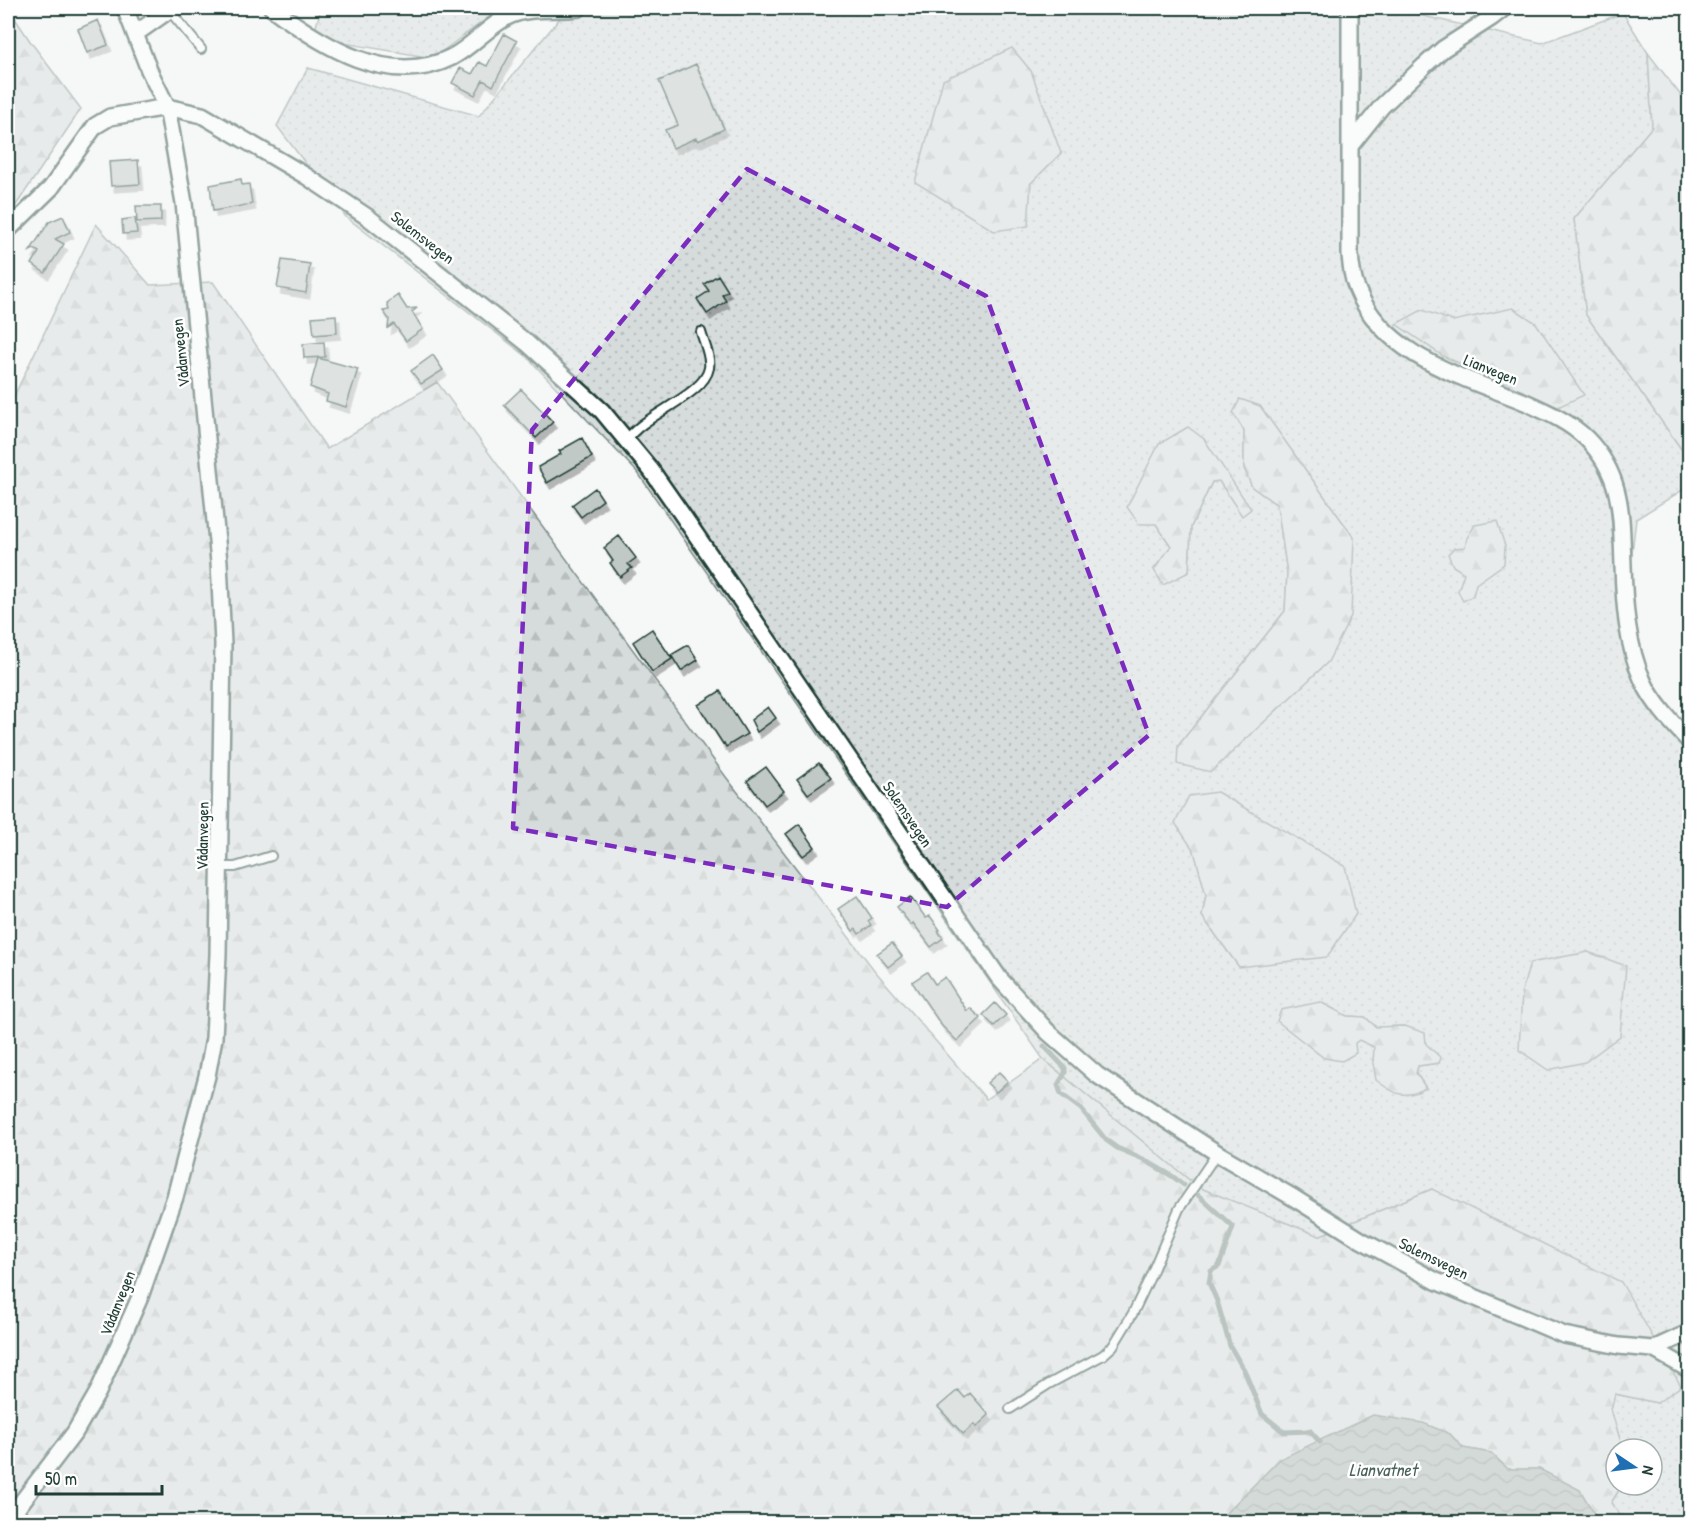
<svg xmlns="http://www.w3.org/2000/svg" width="1697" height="1530" viewBox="0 0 1697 1530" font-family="'Patrick Hand',sans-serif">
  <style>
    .grass { fill: url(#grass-dots); stroke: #7a8c88; stroke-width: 1.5; fill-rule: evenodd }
    .forest { fill: url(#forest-firs); stroke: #7a8c88; stroke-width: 1.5 }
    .water { fill: url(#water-waves); stroke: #72857f; stroke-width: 1.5 }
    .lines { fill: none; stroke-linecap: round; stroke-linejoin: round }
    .stream { stroke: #72857f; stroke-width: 5 }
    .building { fill: #c0c9c6; stroke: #1f3d34; stroke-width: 1.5; filter: url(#shadow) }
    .lane-casing { stroke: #1f3d34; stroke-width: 12 }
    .street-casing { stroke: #1f3d34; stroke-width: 20 }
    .lane { stroke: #fff; stroke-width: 8 }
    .street { stroke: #fff; stroke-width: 15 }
    .marked { fill: none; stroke: #7b2cbf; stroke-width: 4.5; stroke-dasharray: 12 8; stroke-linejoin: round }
    .labels { text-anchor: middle; stroke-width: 5; stroke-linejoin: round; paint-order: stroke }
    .street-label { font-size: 16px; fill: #1f3d34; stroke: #fff }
    .water-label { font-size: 18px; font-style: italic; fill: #49615a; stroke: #fff }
  </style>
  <defs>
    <pattern id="grass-dots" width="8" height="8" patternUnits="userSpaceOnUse" patternTransform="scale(1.5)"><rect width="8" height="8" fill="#d6dcdb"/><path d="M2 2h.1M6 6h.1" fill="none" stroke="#b7bebd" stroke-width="1.8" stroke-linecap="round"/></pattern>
    <pattern id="forest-firs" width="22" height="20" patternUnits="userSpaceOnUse" patternTransform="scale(1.5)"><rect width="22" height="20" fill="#d6dcdb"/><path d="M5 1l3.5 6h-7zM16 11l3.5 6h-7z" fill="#b7bebd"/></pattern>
    <pattern id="water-waves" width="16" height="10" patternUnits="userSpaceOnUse" patternTransform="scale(1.5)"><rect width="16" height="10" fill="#aab5b1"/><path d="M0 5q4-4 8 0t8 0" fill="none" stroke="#8a9491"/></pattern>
    <filter id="shadow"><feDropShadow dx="3.5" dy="6" stdDeviation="0" flood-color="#0004"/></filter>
  </defs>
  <rect width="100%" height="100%" fill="#f6f7f7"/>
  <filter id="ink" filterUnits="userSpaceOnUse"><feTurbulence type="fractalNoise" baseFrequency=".0167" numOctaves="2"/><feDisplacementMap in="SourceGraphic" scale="12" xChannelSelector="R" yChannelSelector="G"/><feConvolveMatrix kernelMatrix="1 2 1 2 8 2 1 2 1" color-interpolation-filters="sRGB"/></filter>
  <g filter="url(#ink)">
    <path class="grass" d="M321 8H501L433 58 313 38Z
      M538 8H1388L1542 43 1623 13 1648 53 1652 127 1574 219 1586 315 1689 460V486L1636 519 1628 586 1647 675 1678 719 1689 731V1522H1625L1611 1503 1622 1485H1652V1449H1623L1611 1410 1615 1394 1657 1403 1432 1189 1319 1236 1198 1188 1043 1059 638 473 526 356 346 217 277 126 308 68 479 116 561 17ZM1061 153 1031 183 915 182ZM1260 406 1354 538 1178 746 1285 611 1287 573 1277 505 1252 487 1244 468V431ZM1204 439 1242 515 1219 481 1212 482 1191 527 1189 572 1154 569 1171 546 1156 524ZM1194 850 1239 967 1202 916 1206 895ZM1320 1002 1347 1016 1365 1017 1376 1027 1405 1026 1439 1063 1418 1066 1416 1073 1426 1088 1373 1063 1375 1047 1359 1040 1355 1043Z"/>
    <path class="forest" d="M8 8 30 41 81 109 8 217Z
      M1012 48 1031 71 1061 153 1031 183 1028 226 994 231 915 182 943 80Z
      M1648 53 1689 106V460L1586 315 1574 219 1652 127Z
      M96 224 150 285 213 282 327 449 437 382 726 777 875 971 986 1099 1043 1059 1198 1187 1319 1236 1432 1189 1621 1282 1681 1386 1657 1403 1615 1394 1611 1410 1623 1449H1616V1485H1622L1611 1503 1625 1522H1599L1580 1490 1539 1469H1508L1491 1453 1463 1448 1450 1434 1320 1442 1280 1459 1217 1522H8V409Z
      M1513 308 1536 323 1584 395 1558 407 1443 356 1396 324 1422 310 1453 321Z
      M1240 399 1260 406 1354 538 1351 616 1328 662 1211 772 1177 764 1178 746 1285 611 1287 573 1277 505 1252 487 1244 468V431L1233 413Z
      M1188 427 1204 439 1251 509 1242 516 1219 481 1212 482 1191 527 1189 572 1163 585 1154 570 1171 546 1156 524H1139L1127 507 1159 444Z
      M1497 521 1505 546 1504 564 1476 584 1473 596 1463 601 1458 591 1464 573 1453 566 1448 554 1454 548 1465 547 1467 538 1475 525Z
      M1217 792 1345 866 1356 914 1327 957 1239 967 1202 916 1206 895 1194 851 1175 823 1189 796Z
      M1588 952 1626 966 1620 1036 1585 1062 1548 1070 1519 1050 1522 991 1530 963Z
      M1320 1002 1347 1016 1365 1017 1376 1027 1405 1026 1425 1033 1426 1044 1441 1058 1439 1063 1418 1066 1416 1073 1426 1088C1404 1100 1394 1094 1376 1080L1373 1063 1374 1047 1359 1040 1355 1043 1356 1053 1342 1061 1324 1058 1277 1021 1281 1010Z"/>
    <path class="water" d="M1373 1415 1423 1423 1450 1434 1463 1448 1491 1453 1508 1469H1539L1580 1490 1599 1522H1217L1280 1459Z"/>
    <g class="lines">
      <path class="stream" d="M1044 1046 1065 1068V1073L1058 1085 1061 1094 1081 1109 1106 1140 1117 1148 1143 1159 1172 1176 1184 1185
        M1198 1195 1233 1227 1219 1266 1211 1271 1209 1283 1217 1301 1230 1346 1244 1370 1262 1414 1284 1432 1310 1431 1320 1442"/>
    </g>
    <path class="building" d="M98 20 108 45 87 53 78 29Z
      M504 34 517 41 493 86 483 80 475 95 452 83 460 68 472 74 479 62 487 66Z
      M696 64 724 129 698 141 696 138 673 148 665 130 678 125 659 81Z
      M138 160 140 184 111 186 109 162Z
      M241 179 242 185 249 184 252 204 213 211 210 185Z
      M136 206H161V221L137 222Z
      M63 216 70 232 55 239 64 244 45 273 32 264 39 252 34 249 30 251 49 222Z
      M135 218 137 233 123 234 122 220Z
      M282 260 310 264 306 293 277 288Z
      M718 275 728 291 722 295 726 301 707 314 697 299 709 291 704 284Z
      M398 295 407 309 417 308 412 312 423 329 406 341 394 324 388 328 389 319 383 311 389 310 387 303Z
      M336 315 337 333 314 335 312 317Z
      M324 342 325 357 304 358 303 344Z
      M433 355 443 370 421 384 411 371Z
      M318 358 358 369 346 407 326 401 328 394 310 387Z
      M521 389 553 422 536 438 504 405Z
      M582 438 592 457 547 483 538 467 561 454 559 451Z
      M595 488 603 500 581 517 572 505Z
      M619 536 636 558 628 564 632 568 620 577 610 563 613 561 604 548Z
      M652 629 672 659 652 672 633 642Z
      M688 645 698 660 681 671 671 655Z
      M720 691 747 734 726 747 724 743 723 744 698 705Z
      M768 707 776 718 757 732 751 720Z
      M819 763 831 778 808 794 797 779Z
      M766 767 784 791 765 805 747 781Z
      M799 824 815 847 803 856 786 834Z
      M857 896 872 918 868 921 871 925 859 934 856 929 853 931 838 909Z
      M910 897 926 918 930 916 940 930 938 931 943 938 931 947 913 923 911 925 897 907Z
      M892 943 902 956 888 967 877 954Z
      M927 972 935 984 945 977 967 1011 970 1008 981 1018 957 1041 942 1026 912 982Z
      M995 1003 1006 1015 994 1026 983 1015Z
      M999 1072 1008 1081 996 1092 987 1083Z
      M958 1390 965 1398 970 1393 989 1415 976 1427 974 1424 963 1434 938 1407Z"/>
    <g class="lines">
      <defs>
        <path id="lane" d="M169 10 201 49
          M627 440C642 415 704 396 709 368 711 357 704 343 701 332
          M219 867H235L271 856
          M1010 1409 1049 1384 1103 1355 1113 1346 1133 1313 1150 1277 1179 1209 1217 1153"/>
        <path id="street" d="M272 8C321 45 389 89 452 57 473 46 490 24 511 15 533 6 556 11 579 8
          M1350 8V254C1351 266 1352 278 1357 289 1384 357 1464 377 1525 402 1547 412 1570 422 1587 439 1624 477 1621 517 1623 565 1624 603 1627 646 1643 681 1653 703 1673 724 1690 742
          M135 34 172 8
          M1350 146 1382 106 1424 66 1443 49 1491 18 1504 8
          M8 230 51 188 95 126 110 117 167 107 202 115 306 176 369 218 527 343 602 411 651 470 679 510 999 978 1048 1032 1097 1075 1217 1153 1294 1198 1361 1240 1436 1281 1564 1335 1619 1346 1653 1349 1690 1370
          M1653 1349 1690 1332
          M8 1520 75 1432 98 1392 117 1349 140 1297 175 1197 207 1076 214 1038 218 954 223 644 219 562 184 203 167 107 149 70 125 8"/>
      </defs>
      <use href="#lane" class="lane-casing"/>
      <use href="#street" class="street-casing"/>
      <use href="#lane" class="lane"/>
      <use href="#street" class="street"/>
    </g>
  </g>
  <path d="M0 0H1697V1530H0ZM747 169 986 296 1149 735 947 907 513 828 532 430Z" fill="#f6f7f7" fill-opacity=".55" fill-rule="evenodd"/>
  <path class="marked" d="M747 169 986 296 1149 735 947 907 513 828 532 430Z"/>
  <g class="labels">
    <g class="street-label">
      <text transform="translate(423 237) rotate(38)" y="6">Solemsvegen</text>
      <text transform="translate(180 353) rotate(-96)" y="6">Vådanvegen</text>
      <text transform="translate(1491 369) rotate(22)" y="6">Lianvegen</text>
      <text transform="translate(908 814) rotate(56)" y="6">Solemsvegen</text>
      <text transform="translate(202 836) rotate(-89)" y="6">Vådanvegen</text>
      <text transform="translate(1434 1258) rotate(26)" y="6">Solemsvegen</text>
      <text transform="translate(117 1303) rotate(-68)" y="6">Vådanvegen</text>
    </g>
    <g class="water-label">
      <text x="1383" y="1476">Lianvatnet</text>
    </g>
  </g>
  <rect width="1697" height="1530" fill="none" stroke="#fff" stroke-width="30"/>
  <rect x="15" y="15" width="1667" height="1500" fill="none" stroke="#1f3d34" stroke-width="2" filter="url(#ink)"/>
  <g transform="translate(1634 1467) rotate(103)"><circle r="28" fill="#ffffff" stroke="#a5b1ae" stroke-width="1.5"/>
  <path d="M0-4.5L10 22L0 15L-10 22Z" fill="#1f6fb2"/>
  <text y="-9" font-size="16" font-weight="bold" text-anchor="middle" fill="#1f3d34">N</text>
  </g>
  <path d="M36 1485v9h126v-9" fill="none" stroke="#1f3d34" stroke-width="3"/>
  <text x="45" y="1485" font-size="18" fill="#1f3d34" stroke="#ffffff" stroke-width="4.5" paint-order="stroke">50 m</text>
</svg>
